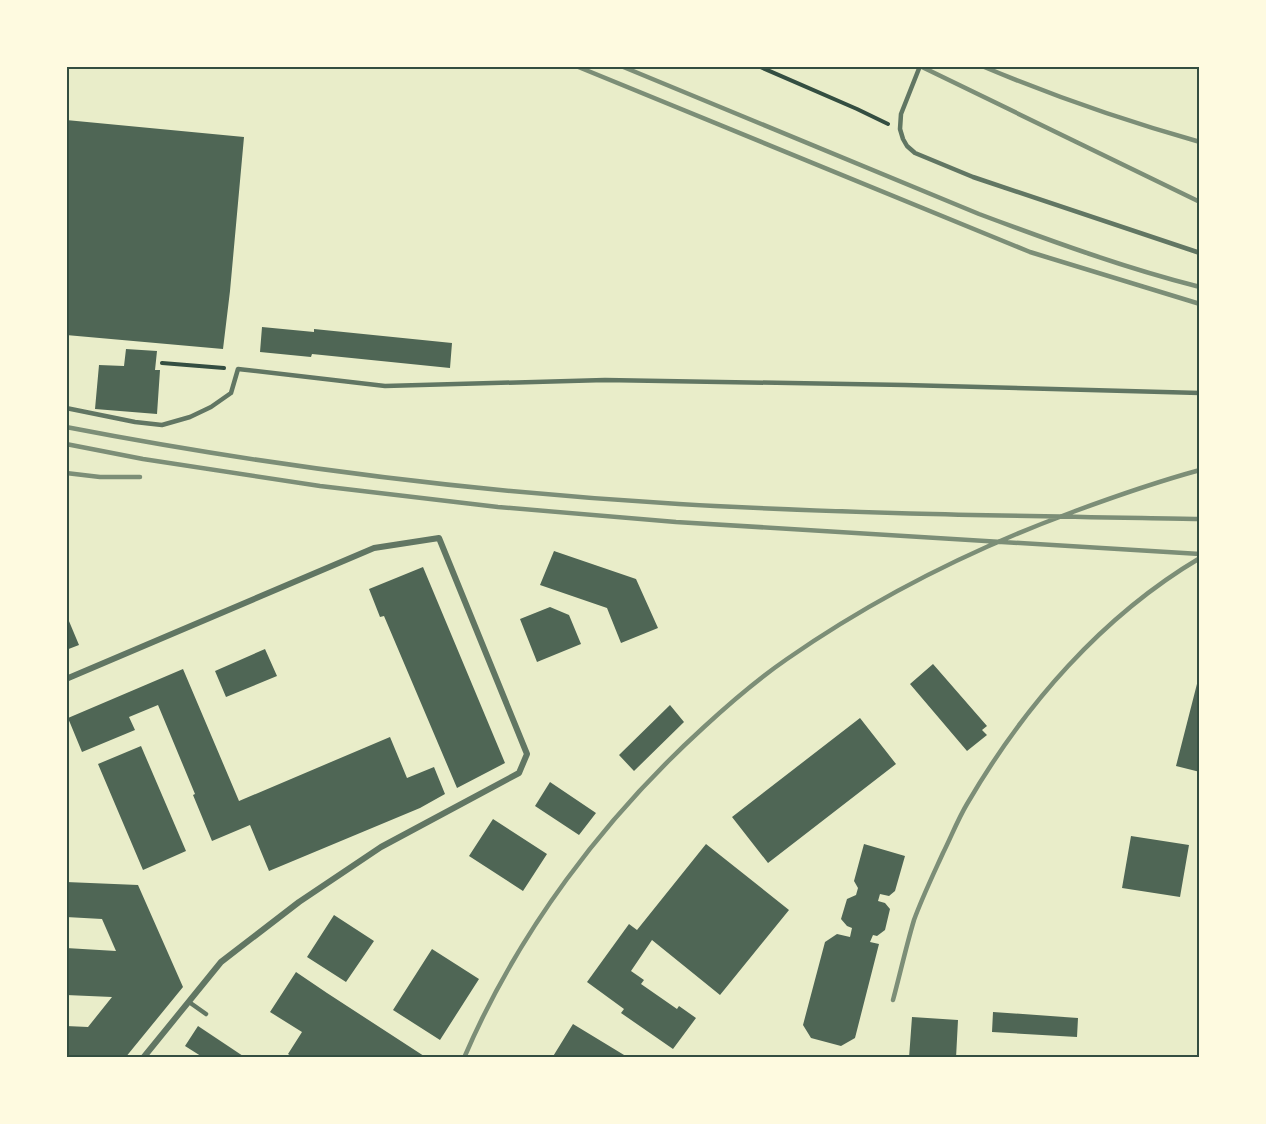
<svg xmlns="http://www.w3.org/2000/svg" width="1266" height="1124" viewBox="0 0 1266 1124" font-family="Manrope,sans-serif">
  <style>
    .building { fill: #4f6655 }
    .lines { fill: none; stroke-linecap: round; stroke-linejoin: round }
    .path { stroke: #344e41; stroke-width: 4 }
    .service { stroke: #617663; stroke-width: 4.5 }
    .minor { stroke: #617663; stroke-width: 6 }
    .rail { stroke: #7c8e77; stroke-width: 4.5 }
    .neatline { fill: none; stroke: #344e41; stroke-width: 2 }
  </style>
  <rect width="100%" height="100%" fill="#e9edc9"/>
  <path class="building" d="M66 120 244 137 230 291 223 349 66 335Z
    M262 327 314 332V329L452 343 450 368 312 354 311 357 260 352Z
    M126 349 157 351 155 370H160L157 414 95 409 99 365 124 366Z
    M554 551 636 579 658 628 621 643 607 608 540 585Z
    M423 567 505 763 457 788 384 616 380 617 369 589Z
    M550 607 569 615 581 644 537 662 520 619Z
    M66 614 79 645 66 650Z
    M265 649 277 676 226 697 215 671Z
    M933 664 987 726 982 730 987 735 967 751 910 684Z
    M183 669 239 801 390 737 407 778 434 767 445 794 420 808 269 871 250 825 212 841 193 795 195 794 158 705 129 717 135 730 82 752 68 718Z
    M1199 676H1200V772L1176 766Z
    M670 705 684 722 634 771 619 755Z
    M860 718 896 764 768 863 732 817Z
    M141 746 186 851 143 870 98 764Z
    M550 782 596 813 579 835 535 806Z
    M493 819 547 854 523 891 469 856Z
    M1131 836 1189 845 1180 897 1122 888Z
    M706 844 789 910 720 995 652 940 631 971 644 980 641 984 677 1009 679 1006 696 1018 673 1049 621 1013 624 1009 587 982 629 924 637 930Z
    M864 844 905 856 895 891 889 896 880 894 878 901 885 903 890 909 885 930 877 936 873 935 870 942 879 944 855 1038 841 1046 811 1038 803 1025 825 942 837 934 850 937 852 928 847 926 841 919 847 899 856 895 858 888 854 881Z
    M66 882 138 885 183 987 125 1058H66V1026L88 1027 112 997 66 995V948L116 951 102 919 66 917Z
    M334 915 374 941 346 982 307 957Z
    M432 949 479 979 440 1040 393 1010Z
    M296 972 327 993 427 1058H294L288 1054 302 1032 270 1012Z
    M993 1012 1078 1018 1077 1037 992 1032Z
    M912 1017 958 1020 956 1058H909Z
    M573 1024 629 1058H552Z
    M198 1026 246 1058H204L185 1046Z"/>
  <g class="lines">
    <path class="path" d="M758 66 857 109 888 124
      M162 363 224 368"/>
    <path class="service" d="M920 66 901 114 900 129 903 139 907 146 915 153 973 177 1200 253
      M66 408 135 422 162 425 190 417 211 407 231 393 238 369 385 386 605 380 905 385 1200 393
      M189 1002 206 1014"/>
    <path class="minor" d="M66 679 374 548 439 538 527 754 519 773 381 847 299 902 221 962 143 1058"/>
    <path class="rail" d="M576 66 1030 252 1200 304
      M621 66 979 214C1051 241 1125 268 1200 287
      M920 66 1200 202
      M982 66C1053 96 1125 121 1200 142
      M66 427C268 466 474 492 679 504 852 514 1026 516 1200 519
      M66 444 143 459 320 486 498 507 676 522 1200 554
      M66 473 100 477H140
      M893 1000C900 974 906 947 914 920 922 898 933 875 943 853 951 837 958 819 967 804 1024 706 1102 616 1200 558
      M464 1058C518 932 603 819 704 727 730 703 758 679 787 659 875 598 970 550 1070 513 1113 497 1156 482 1200 470"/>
  </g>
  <rect width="1266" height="1124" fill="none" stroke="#fefae0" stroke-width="135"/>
  <rect x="68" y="68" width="1130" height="988" class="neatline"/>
</svg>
